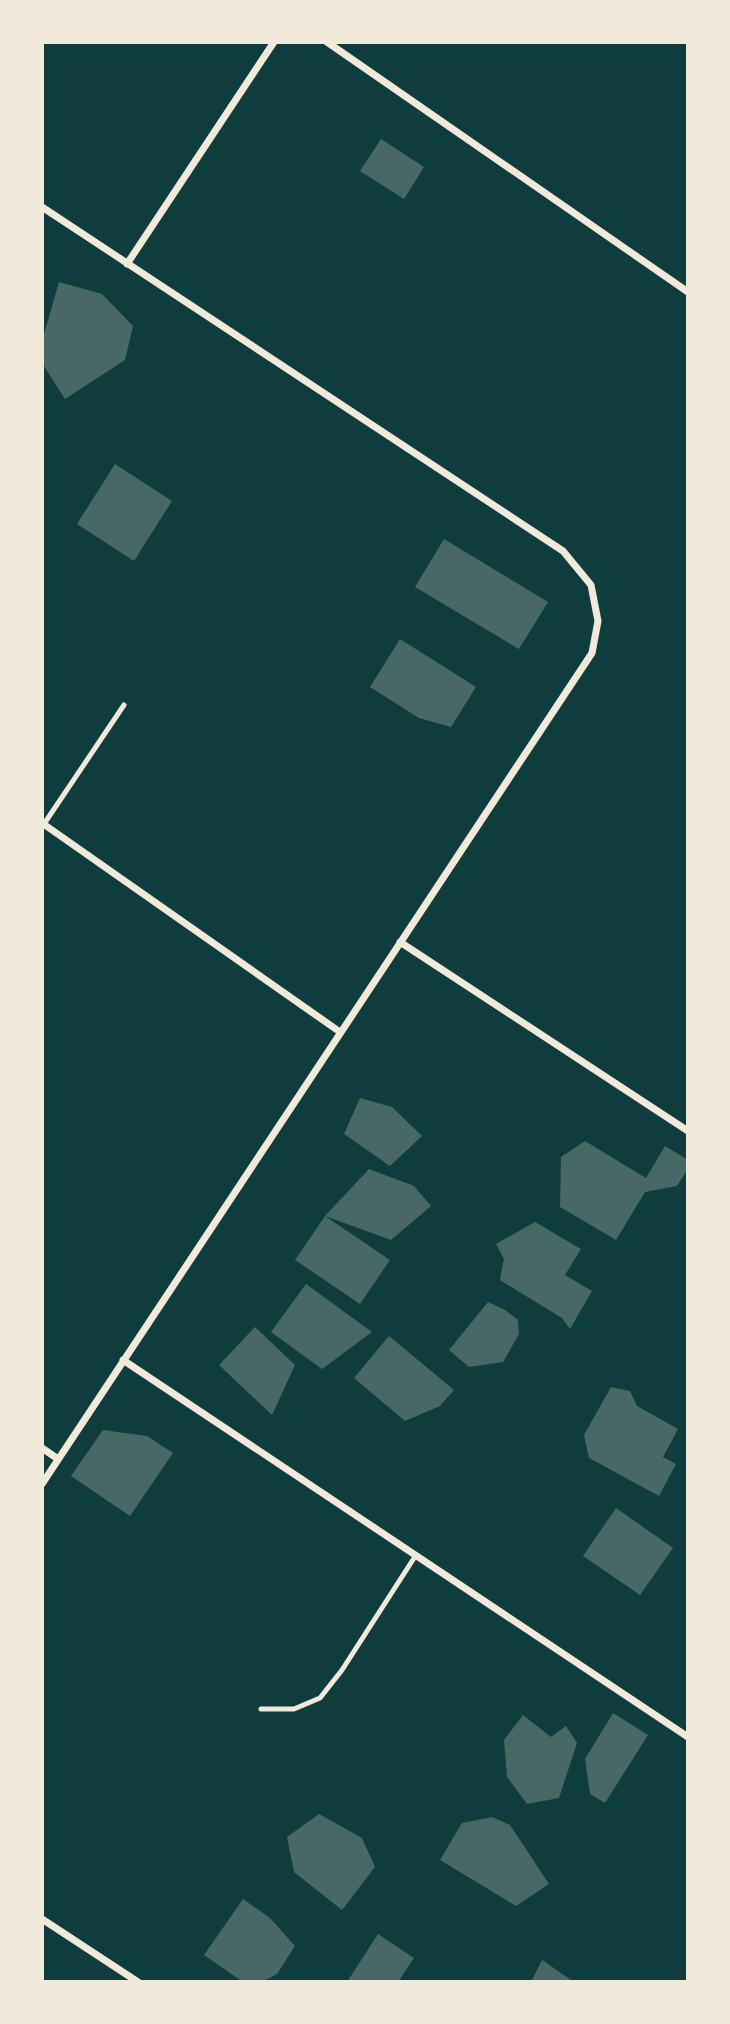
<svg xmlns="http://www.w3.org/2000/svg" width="730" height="2024" viewBox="0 0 730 2024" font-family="Karla,sans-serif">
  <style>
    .building { fill: #486865 }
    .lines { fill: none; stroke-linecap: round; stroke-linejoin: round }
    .service { stroke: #f1e9da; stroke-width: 5 }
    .minor { stroke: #f1e9da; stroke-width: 7 }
  </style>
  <rect width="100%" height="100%" fill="#0f3d3e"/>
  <path class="building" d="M381 139 424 167 404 199 360 171Z
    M59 282 102 294 133 326 125 360 65 399 42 363V341Z
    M115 464 172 501 134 561 77 524Z
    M444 539 548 602 519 649 415 587Z
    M400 639 476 687 451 727 419 718 370 687Z
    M360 1098 392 1107 422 1136 390 1166 344 1134Z
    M585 1141 646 1178 665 1146 688 1160V1169L677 1186 645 1192 616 1240 560 1207 561 1157Z
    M369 1169 414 1186 431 1206 391 1240 325 1216Z
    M325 1216 390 1260 360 1304 295 1260Z
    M535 1222 581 1249 565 1275 592 1291 570 1329 562 1318 500 1280 504 1259 496 1244Z
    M306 1284 372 1332 322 1369 271 1332Z
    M488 1302 505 1310 518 1320 519 1334 503 1362 469 1367 449 1350Z
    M255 1327 295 1365 272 1415 219 1365Z
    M389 1336 454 1390 440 1406 405 1421 354 1378Z
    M611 1387 630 1391 637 1406 678 1429 663 1457 676 1464 659 1496 589 1458 584 1435Z
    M103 1430 147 1436 173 1453 130 1516 71 1476Z
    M616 1508 673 1548 640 1595 583 1556Z
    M613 1713 648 1735 605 1803 590 1794 585 1759Z
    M523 1715 551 1737 566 1726 577 1743 559 1798 527 1804 507 1777 504 1740Z
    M319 1814 362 1838 375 1867 342 1910 294 1872 287 1837Z
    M492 1817 510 1825 549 1884 516 1906 440 1860 462 1823Z
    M243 1899 270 1918 295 1946 277 1974 262 1982H243L204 1955Z
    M378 1934 414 1958 398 1982H347Z
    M542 1960 574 1982H531Z"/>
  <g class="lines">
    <path class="service" d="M44 824 124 705
      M261 1709H294L320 1698 342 1670 416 1555"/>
    <path class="minor" d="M327 42 688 292
      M42 207 563 551 591 585 598 621 592 653 42 1484
      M127 264 274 42
      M42 823 340 1032
      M400 942 688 1131
      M123 1360 688 1737
      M42 1448 58 1459
      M42 1919 138 1982"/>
  </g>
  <rect width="730" height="2024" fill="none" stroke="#f1e9da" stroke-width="88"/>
</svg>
